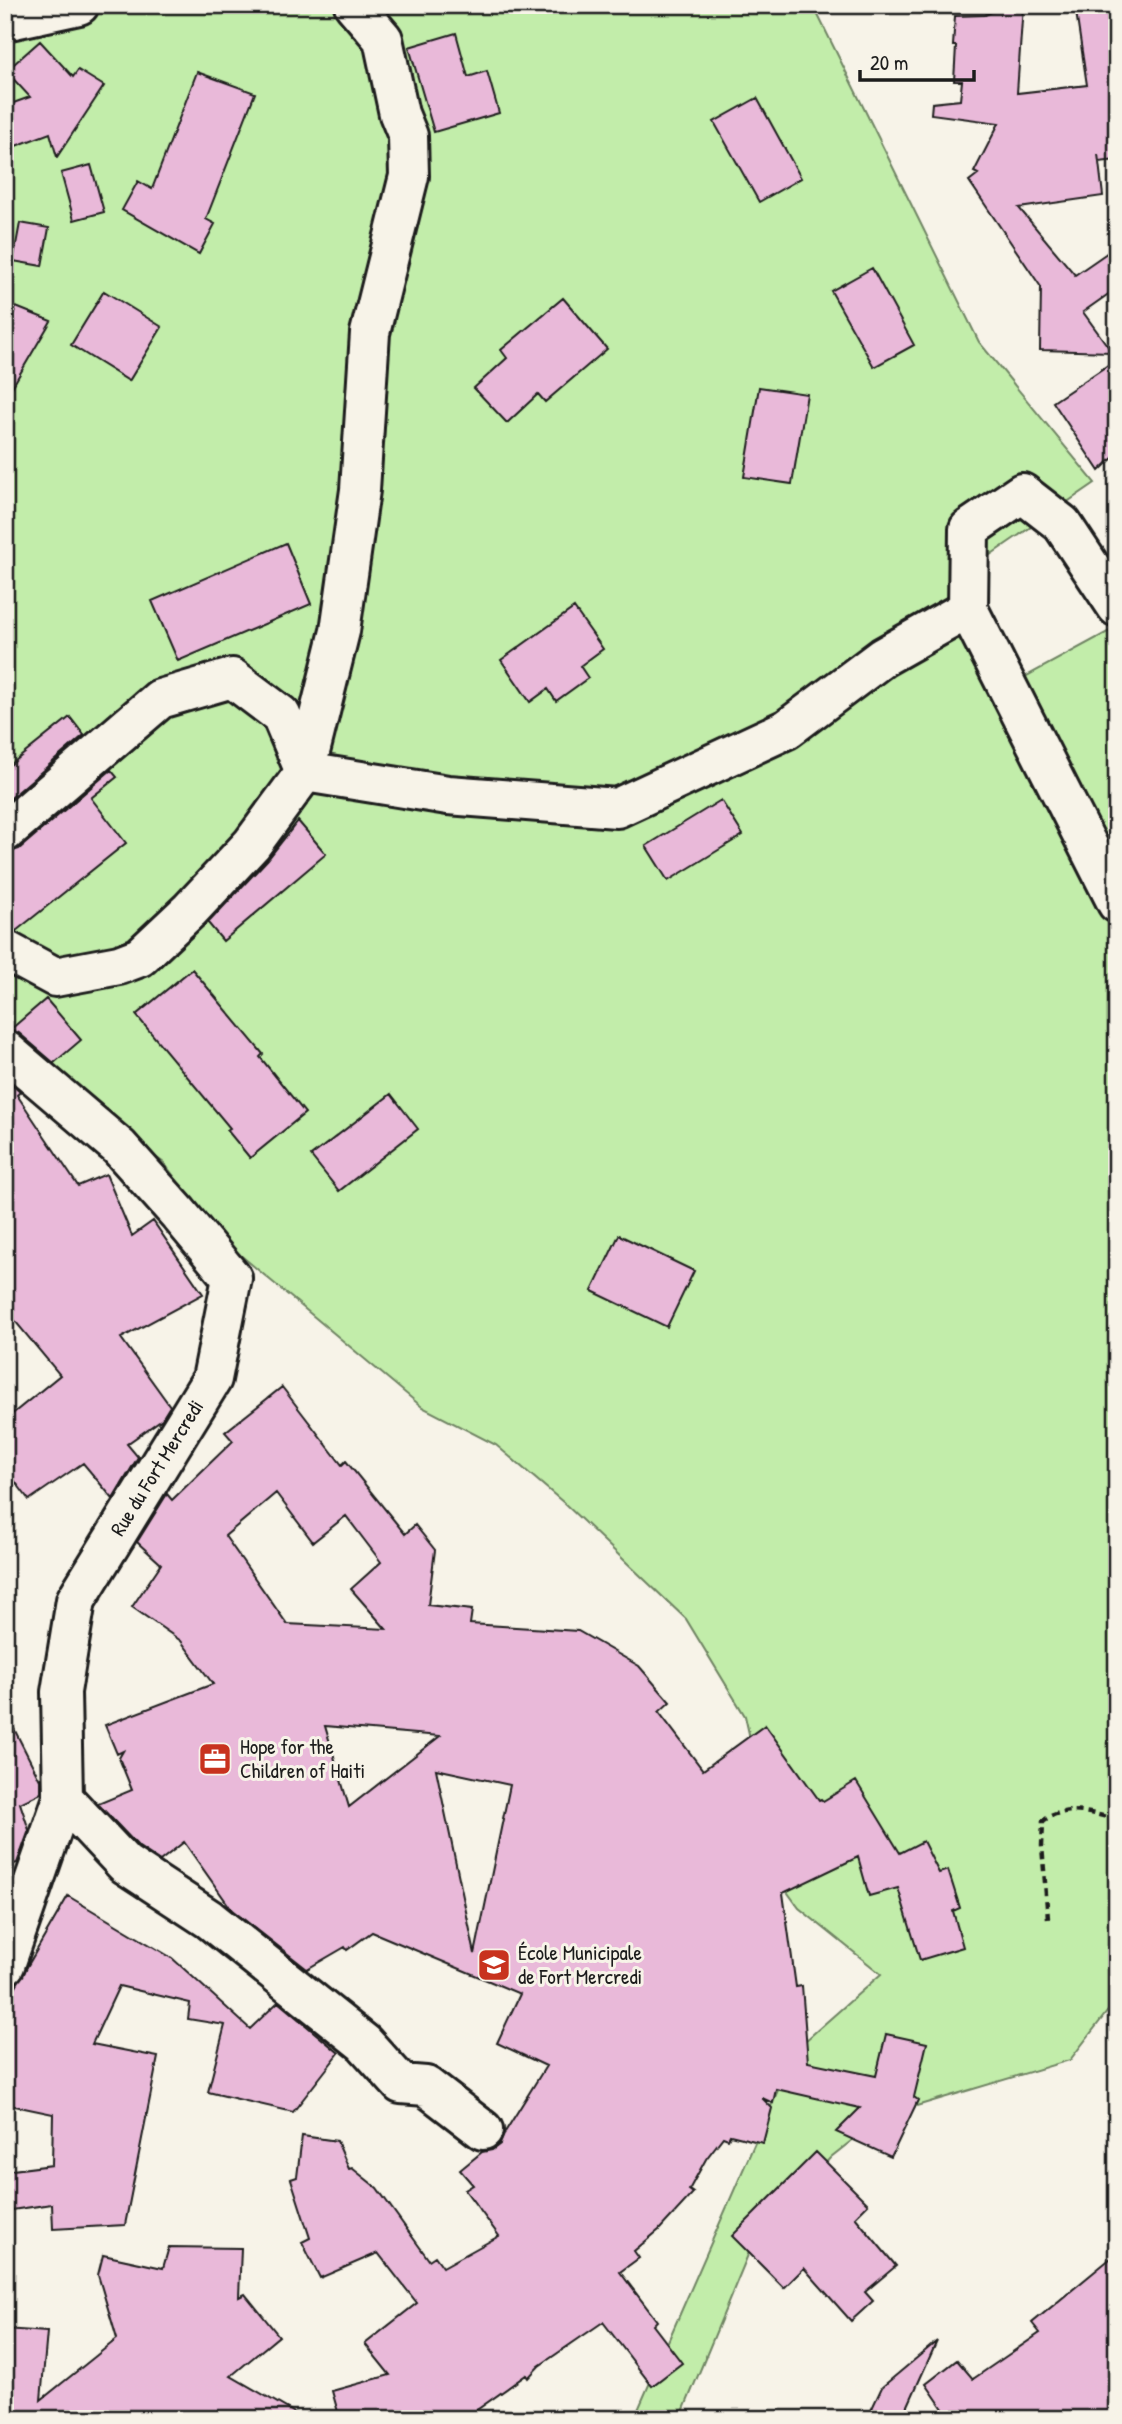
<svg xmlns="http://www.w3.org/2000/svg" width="1122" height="2424" viewBox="0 0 1122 2424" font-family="'Patrick Hand',sans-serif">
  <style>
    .green { fill: #c2edaa; stroke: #6f8463; stroke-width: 2 }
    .building { fill: #e9b9d9; stroke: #1c1c1c; stroke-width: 2; fill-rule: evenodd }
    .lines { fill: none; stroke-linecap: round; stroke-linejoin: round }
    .minor-casing { stroke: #1c1c1c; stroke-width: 44 }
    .path { stroke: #1c1c1c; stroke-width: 4.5; stroke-dasharray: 7 5; stroke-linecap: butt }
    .minor { stroke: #f7f3e8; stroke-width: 38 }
    .labels { text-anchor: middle; stroke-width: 6; stroke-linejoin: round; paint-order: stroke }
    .street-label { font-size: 21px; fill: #1c1c1c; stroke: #f7f3e8 }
    .poi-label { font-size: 21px; fill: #1c1c1c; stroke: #f7f3e8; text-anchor: start }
  </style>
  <rect width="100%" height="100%" fill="#f7f3e8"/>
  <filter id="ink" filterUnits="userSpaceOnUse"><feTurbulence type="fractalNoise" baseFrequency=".0143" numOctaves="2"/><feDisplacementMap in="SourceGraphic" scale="14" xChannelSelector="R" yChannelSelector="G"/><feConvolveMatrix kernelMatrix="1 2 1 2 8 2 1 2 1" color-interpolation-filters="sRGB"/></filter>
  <g filter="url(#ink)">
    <path class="green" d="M5 5H813L979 342 1095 483 948 584 990 696 1117 627V1999L1070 2060 883 2116 831 2157 752 2245 680 2419H634L796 2049 881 1974 799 1908 761 1856 762 1792 745 1716 686 1619 564 1503 496 1445 422 1407 220 1238 164 1163 64 1092 5 1031Z"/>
    <path class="building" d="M1008 5H1023L1017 93 1087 85 1075 5H1117V160L1099 162 1098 154 1103 196 1019 208 1075 275 1117 246V288L1083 312 1112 352 1040 350 1041 287 969 181 978 174 974 172 999 123 931 114 932 103 960 100 962 81H954L956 46H953L955 16 985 15Z
      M456 33 468 77 487 71 499 113 434 132 409 47Z
      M40 41 73 77 78 70 104 86 57 157 50 133 5 150V106L30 97 6 71Z
      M197 72 255 93 206 219 215 224 199 254 122 210 138 181 152 189Z
      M757 98 801 178 759 202 714 122Z
      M91 165 104 212 74 220 61 173Z
      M20 223 49 228 42 266 13 261Z
      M872 268 914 345 874 367 831 291Z
      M104 291 162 327 129 381 71 345Z
      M563 298 607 349 545 402 538 394 507 423 474 388 507 358 501 350Z
      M16 307 51 321 5 399V336Z
      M1117 359V454L1099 471 1053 402Z
      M759 387 807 394 792 484 744 477Z
      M286 543 311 604 178 661 152 601Z
      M574 608 603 649 580 666 588 678 556 701 548 689 530 702 501 660Z
      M70 717 84 735 5 803V769Z
      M111 770 117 777 91 798 126 843 16 931 5 928V853L19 849Z
      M721 800 743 835 668 881 646 846Z
      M298 821 326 854 223 941 208 923 268 859Z
      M192 969 263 1054 260 1057 305 1113 250 1158 227 1130 230 1128 136 1015Z
      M46 999 81 1040 54 1063 19 1033 11 1029Z
      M5 1079 20 1092 17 1095 78 1186 106 1174 132 1236 153 1221 203 1294 121 1338 170 1406 162 1419 127 1444 138 1457 113 1499 83 1463 29 1500 5 1468V1420L60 1375 5 1309Z
      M391 1094 418 1129 339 1191 311 1156Z
      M619 1235 694 1271 667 1327 592 1291Z
      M282 1387 342 1465 346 1461 405 1534 415 1525 435 1550 428 1605 472 1610 470 1624 578 1631 639 1666 670 1702 659 1712 703 1770 765 1725 819 1800 821 1799 823 1801 856 1781 900 1853 923 1841 939 1873 948 1870 960 1908 953 1911 963 1947 920 1960 898 1888 869 1896 858 1857 783 1893 796 1987 802 1986 808 2062 876 2076 886 2034 927 2043 914 2097 918 2100 891 2157 836 2132 860 2108 776 2089 773 2103 762 2098 772 2108 763 2143 730 2135 728 2139 723 2137 706 2159 689 2190 693 2193 659 2230 634 2251 639 2258 620 2272 657 2321 653 2325 682 2363 652 2386 603 2322 539 2366 528 2378 526 2375 464 2419H340L332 2391 390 2375 365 2344 417 2303 378 2253 320 2278 302 2242 310 2238 291 2179 297 2177 302 2136 337 2141 349 2169 352 2168 377 2188 429 2260 435 2256 443 2267 499 2236 465 2190 473 2185 460 2170 482 2152 492 2150 500 2144 505 2132 546 2066 497 2043 520 1994 372 1932 347 1950 345 1947 307 1969 232 1910 184 1842 160 1861 139 1847 98 1804 132 1790 119 1758 123 1751 117 1754 105 1725 213 1684 181 1641 132 1607 161 1564 137 1542 167 1494 172 1500 233 1441 225 1432ZM276 1493 313 1542 346 1516 381 1562 351 1589 386 1629 287 1624 225 1536ZM325 1726 440 1736 349 1807ZM436 1769 510 1785 475 1954Z
      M5 1711 41 1782V1793L20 1803 29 1830 17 1863 5 1867Z
      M68 1896 172 1958 250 2029 278 2002 339 2053 293 2112 208 2092 225 2025 188 2019 190 2003 119 1986 92 2044 158 2057 125 2225 53 2229 52 2204 5 2211V2171L52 2165 53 2114 5 2104V2029L9 1998Z
      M816 2152 868 2204 855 2217 896 2266 865 2292 873 2301 851 2321 804 2268 784 2288 732 2236Z
      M169 2247 241 2248 239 2297 245 2294 279 2336 231 2376 305 2419H5V2329L47 2332 41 2400 117 2339 98 2275 103 2255 163 2268Z
      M1117 2253V2419H950L926 2384 957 2360 973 2379 1040 2333 1032 2323Z
      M937 2341 902 2419H867L882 2387Z"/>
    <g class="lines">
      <defs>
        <path id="minor" d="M354 5 383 39 399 114 408 136 409 176 370 333 360 490 340 631 305 772 448 795 617 808 787 729 883 657 968 609 969 529 1022 493 1062 524 1117 607
          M5 21 79 5
          M968 609 1117 903
          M5 832 160 699 232 678 281 715 305 772 252 844 190 910 140 957 119 965 55 977 5 950
          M5 1050 119 1147 178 1213 232 1278 212 1379 76 1600 61 1692 63 1798 5 1965
          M63 1798 125 1864 209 1919 364 2043 401 2084 426 2086 483 2130"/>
      </defs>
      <use href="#minor" class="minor-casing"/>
      <path class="path" d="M1048 1919 1042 1846 1043 1821C1065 1804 1092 1813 1117 1820"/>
      <use href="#minor" class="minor"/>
    </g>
  </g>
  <defs>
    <symbol id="office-square" viewBox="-11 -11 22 22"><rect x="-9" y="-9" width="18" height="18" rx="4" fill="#c8321e" stroke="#f7f3e8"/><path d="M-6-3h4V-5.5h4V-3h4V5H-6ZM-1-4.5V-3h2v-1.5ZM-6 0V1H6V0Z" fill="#fff"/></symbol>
    <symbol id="school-square" viewBox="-11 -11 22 22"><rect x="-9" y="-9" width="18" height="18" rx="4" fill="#c8321e" stroke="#f7f3e8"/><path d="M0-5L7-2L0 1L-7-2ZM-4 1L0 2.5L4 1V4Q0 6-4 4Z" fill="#fff"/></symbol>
  </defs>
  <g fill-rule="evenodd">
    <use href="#office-square" x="196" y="1740" width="38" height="38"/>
    <use href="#school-square" x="475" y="1946" width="38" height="38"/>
  </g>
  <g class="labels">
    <g class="street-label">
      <text transform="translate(157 1468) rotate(-58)" y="7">Rue du Fort Mercredi</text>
    </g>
    <g class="poi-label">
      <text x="240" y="1754">Hope for the<tspan x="240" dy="24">Children of Haiti</tspan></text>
      <text x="518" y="1960">École Municipale<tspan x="518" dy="24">de Fort Mercredi</tspan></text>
    </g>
  </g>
  <rect width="1122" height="2424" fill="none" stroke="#f7f3e8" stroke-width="28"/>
  <rect x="14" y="14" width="1094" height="2396" fill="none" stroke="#1c1c1c" stroke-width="2.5" filter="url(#ink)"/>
  <path d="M860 70v10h114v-10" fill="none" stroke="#1c1c1c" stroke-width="3.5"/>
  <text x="870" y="70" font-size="21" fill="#1c1c1c" stroke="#f7f3e8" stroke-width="5" paint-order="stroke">20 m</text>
</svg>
